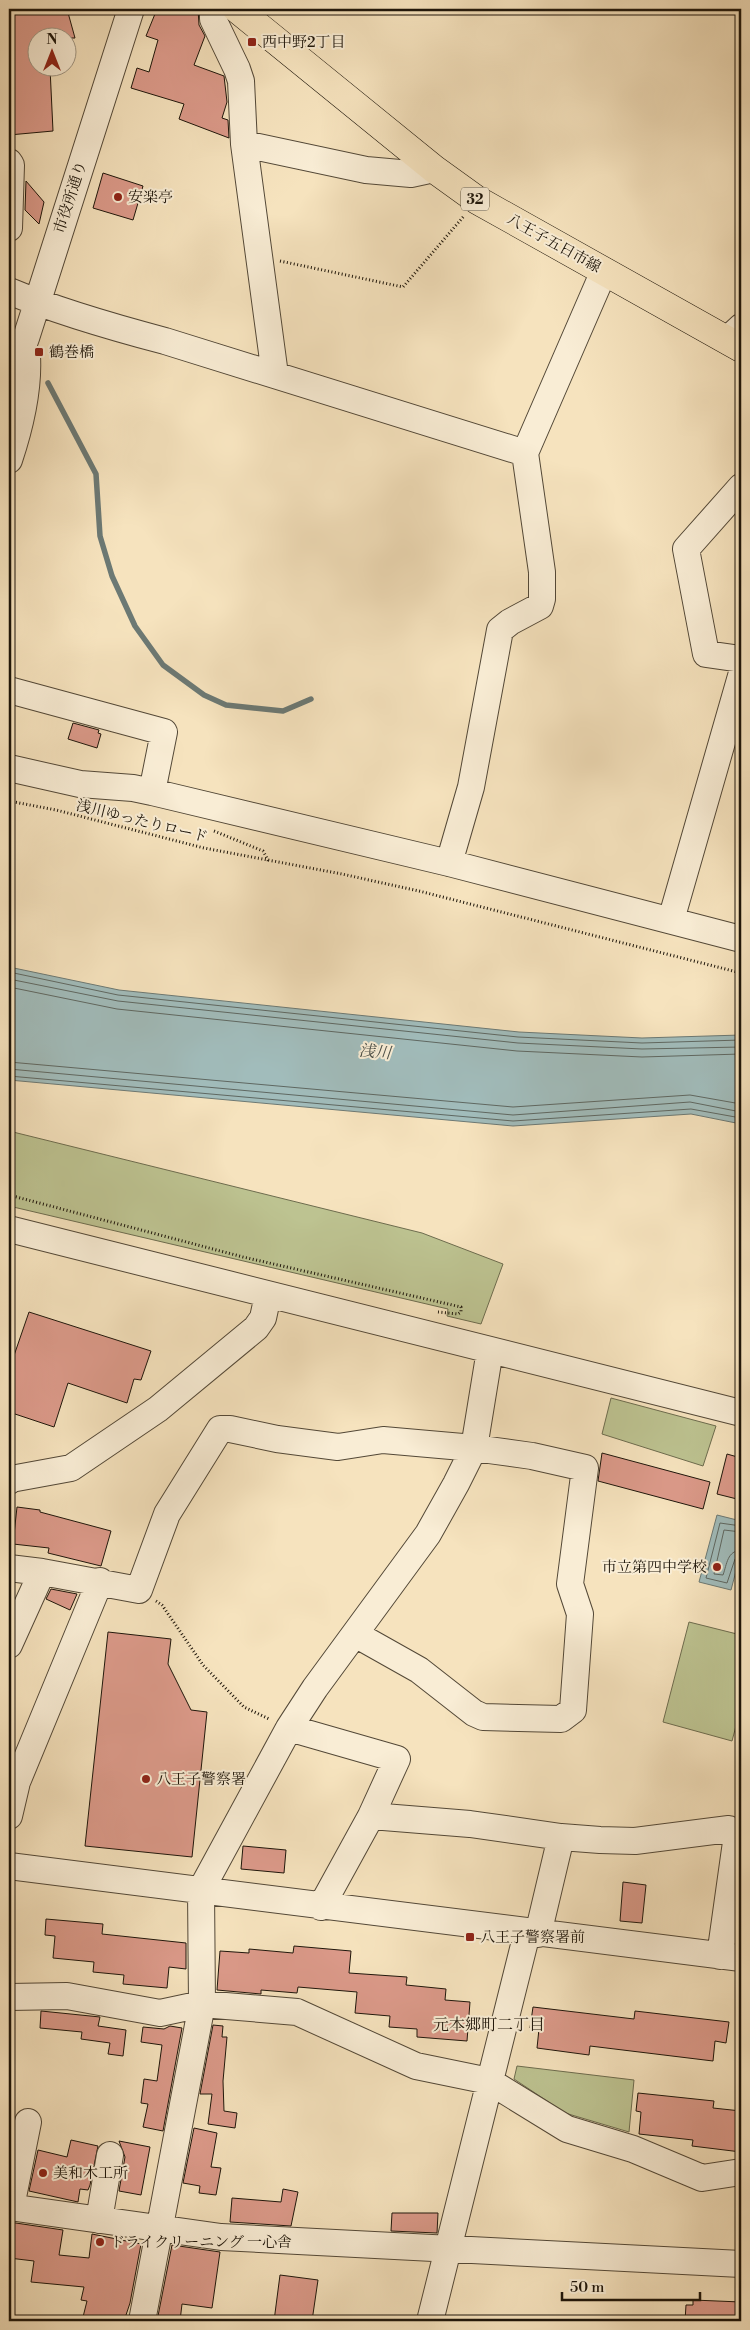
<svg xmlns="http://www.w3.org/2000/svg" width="750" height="2330" viewBox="0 0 750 2330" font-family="'Libre Bodoni','Noto Serif JP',serif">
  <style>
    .green { fill: #bdc391; stroke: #6d6c4e }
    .water { fill: #a1bcbb; stroke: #6c7974 }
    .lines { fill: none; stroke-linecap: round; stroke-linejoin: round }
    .shore { stroke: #5f6862; stroke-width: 1 }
    .stream { stroke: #6c7974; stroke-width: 5.5 }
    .building { fill: #dc9a8a; stroke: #1d150a }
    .minor-casing { stroke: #534837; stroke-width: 28 }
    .major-casing { stroke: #1d150a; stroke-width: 29 }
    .path { stroke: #1d150a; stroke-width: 3; stroke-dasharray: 1 2.5; stroke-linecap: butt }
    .minor { stroke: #f9edd5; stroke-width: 26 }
    .major { stroke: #f6e3be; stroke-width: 28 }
    .poi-dot { fill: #8f2418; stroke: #f9edd5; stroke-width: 2 }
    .labels { text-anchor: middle; stroke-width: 4; stroke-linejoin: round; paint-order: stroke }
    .shield { fill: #f9edd5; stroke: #5f5647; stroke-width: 1 }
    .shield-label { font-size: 14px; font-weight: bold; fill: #1d150a }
    .poi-label { font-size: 15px; fill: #1d150a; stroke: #f9edd5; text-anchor: start }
    .street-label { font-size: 15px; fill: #1d150a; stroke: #f9edd5 }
    .water-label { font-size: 16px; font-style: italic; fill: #4b4f48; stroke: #f9edd5 }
    .neighbourhood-label { font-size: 16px; fill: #1d150a; stroke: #f9edd5 }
  </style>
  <rect width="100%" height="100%" fill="#f6e3be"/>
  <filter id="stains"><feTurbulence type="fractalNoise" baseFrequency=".004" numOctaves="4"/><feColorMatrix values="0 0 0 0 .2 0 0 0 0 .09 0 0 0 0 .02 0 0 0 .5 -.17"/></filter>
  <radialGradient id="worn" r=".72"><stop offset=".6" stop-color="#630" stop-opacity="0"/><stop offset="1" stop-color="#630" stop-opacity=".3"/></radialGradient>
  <path class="green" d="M9 1131 422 1233 503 1264 481 1324 447 1316 448 1309 9 1206Z
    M611 1398 716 1426 703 1466 602 1434Z
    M689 1622 741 1635V1707L732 1741 663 1722Z
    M517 2066 634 2080 629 2132 565 2113 514 2079Z"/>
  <path class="water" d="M9 967 119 990 519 1032 642 1038 741 1035V1124L691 1114 513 1126 9 1080Z
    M717 1515 741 1521V1552L731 1590 699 1582Z"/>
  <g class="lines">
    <path class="shore" d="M9 972 118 995 518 1037 642 1043 741 1040
      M9 979 118 1001 518 1043 642 1049 741 1047
      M9 987 117 1009 517 1051 642 1057 741 1054
      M9 1062 513 1107 690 1095 741 1104
      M9 1069 513 1115 690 1102 741 1112
      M9 1076 513 1121 691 1109 741 1118
      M741 1526 720 1523 706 1578 727 1583 735 1559 741 1556
      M741 1532 724 1530 714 1574 723 1575C727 1564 727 1551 741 1550"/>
    <path class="stream" d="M48 383 96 474 100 536 112 576 135 626 163 665 204 695 226 705 283 711 311 699"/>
  </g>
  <path class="building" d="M9 9H67L75 38H38V68H50L53 131 9 135Z
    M157 9H198L199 25 205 36 194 65 224 76 227 102 222 118 228 120 229 138 179 119 184 104 131 88 137 68 149 72 158 40 146 36Z
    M103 173 143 186 133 220 93 208Z
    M26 181 44 202 39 224 25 210Z
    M73 723 99 730 98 733 101 734 97 748 68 739Z
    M29 1312 151 1351 141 1380 134 1379 127 1403 68 1383 54 1427 9 1412V1370Z
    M602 1453 710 1482 703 1509 598 1481Z
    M727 1454 741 1458V1500L717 1494Z
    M17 1507 40 1510V1512L111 1531 101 1566 48 1553 49 1548 13 1544Z
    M51 1589 77 1594 70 1610 46 1599Z
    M108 1632 171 1639 168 1664 191 1710 207 1712 192 1857 85 1846Z
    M243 1846 286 1850 284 1873 241 1869Z
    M623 1882 646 1885 642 1923 620 1921Z
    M46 1919 103 1924 102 1934 186 1943V1969L169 1967 167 1988 123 1984 124 1975 93 1972 94 1962 53 1958 55 1936 45 1935Z
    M294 1946 351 1951 349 1973 407 1977 406 1985 446 1989 445 2000 470 2002 467 2041 417 2037V2029L389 2027 390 2016 355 2013 357 1992 298 1987 297 1993 261 1990V1994L217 1990 220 1951 249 1953V1949L293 1953Z
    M533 2007 634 2019 635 2011 729 2022 726 2043 715 2041 713 2061 590 2046 589 2055 537 2048 539 2029 530 2028Z
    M41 2011 100 2017 98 2026 126 2030 123 2056 108 2054 110 2043 81 2039 82 2032 40 2028Z
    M213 2025 223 2026 222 2037H227L223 2081 224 2111 237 2113 235 2128 208 2124 212 2094H200Z
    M170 2026 182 2028 163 2131 143 2127 148 2104 141 2103 144 2079 157 2081 162 2045 141 2042 143 2027 164 2029Z
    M638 2093 714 2101 713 2108 741 2111V2152L692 2146 693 2140 639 2134 641 2112 636 2111Z
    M194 2128 217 2133 211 2167 221 2168 216 2195 199 2193 200 2186 183 2183Z
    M71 2140 98 2146 90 2185 88 2190 80 2189 78 2202 29 2191 38 2150 67 2157Z
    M119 2141 150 2147 141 2195 119 2191 125 2157Z
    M283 2189 298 2192 291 2226 230 2222 232 2198 281 2202Z
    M392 2213H438L437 2233 391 2231Z
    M9 2222 63 2230 59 2255 89 2258 92 2234 141 2244 130 2303 124 2321H82L87 2301 81 2300 84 2287 31 2282 34 2261 9 2258Z
    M172 2245 220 2252 212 2308 182 2304 180 2321H157Z
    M280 2275 318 2280 312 2321H274Z
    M693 2300 741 2302V2321H685L686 2305H693Z"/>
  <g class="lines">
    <defs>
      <path id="minor" d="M213 9V19L237 69 241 81 244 144 275 375
        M244 144 366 170 411 174 434 169
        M9 162 11 165 9 228
        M9 291C59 312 112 327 165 341L525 453
        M727 340 741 327
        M9 384 26 338 131 9
        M9 460C20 427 29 391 27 356
        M741 487 686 549 706 654 741 659
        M9 690 164 732 152 792
        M9 768 80 784 133 788 152 792 449 863 741 939
        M449 863 471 787 500 630 510 622 540 606 542 599V572L525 453 604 271
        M671 920 741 676
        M9 1229 741 1413
        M9 1481 11 1479 71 1468 158 1409 256 1328 263 1318 268 1295
        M9 1568 42 1572 139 1590 167 1514 220 1429H230L277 1439 338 1447 383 1440 474 1448 532 1456 585 1468 570 1584 580 1614 573 1710 561 1719 483 1717 474 1713 419 1670 355 1634
        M9 1645 42 1572
        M289 1728 397 1759 371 1816 470 1824 561 1837 600 1840 635 1841 729 1829 737 1835 720 1956
        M9 1816 17 1782 100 1581
        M9 1866 741 1958
        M321 1907 371 1816
        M538 1934 561 1837
        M9 1997 67 1996 160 2013 202 2004 297 2012 416 2066 489 2081 567 2129 633 2149 702 2178 741 2172
        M9 2207 221 2237 741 2264
        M11 2207 28 2122
        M99 2220 110 2155
        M142 2321 202 2004 201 1890 289 1728 315 1688 428 1534 456 1484 474 1448 490 1350
        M430 2321 527 1933"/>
      <path id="major" d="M237 9 434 169 477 200 741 348"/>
    </defs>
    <use href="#minor" class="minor-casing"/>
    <use href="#major" class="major-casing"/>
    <path class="path" d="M280 261 403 287 464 216
      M9 801 56 810 204 848 342 874 419 891 741 973
      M214 831 263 851 269 862
      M9 1195 243 1257 461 1307V1312L458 1314 438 1312
      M156 1601 162 1605 203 1665 244 1707 269 1719"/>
    <use href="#minor" class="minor"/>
    <use href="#major" class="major"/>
  </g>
  <g class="poi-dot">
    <rect x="247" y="37" width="10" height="10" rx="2.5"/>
    <circle cx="118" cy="197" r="5"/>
    <rect x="34" y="347" width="10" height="10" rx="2.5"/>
    <circle cx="717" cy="1567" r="5"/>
    <circle cx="146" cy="1779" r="5"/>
    <rect x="465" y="1932" width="10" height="10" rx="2.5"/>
    <circle cx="43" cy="2173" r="5"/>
    <circle cx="100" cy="2242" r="5"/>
  </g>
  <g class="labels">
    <rect class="shield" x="461" y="187.5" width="28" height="23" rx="4"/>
    <g class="shield-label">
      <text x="475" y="204">32</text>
    </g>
    <g class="poi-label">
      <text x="262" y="47">西中野2丁目</text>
      <text x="128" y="202">安楽亭</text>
      <text x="49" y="357">鶴巻橋</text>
      <text x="707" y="1572" text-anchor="end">市立第四中学校</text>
      <text x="156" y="1784">八王子警察署</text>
      <text x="480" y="1942">八王子警察署前</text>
      <text x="53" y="2178">美和木工所</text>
      <text x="110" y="2247">ドライクリーニング 一心舎</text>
    </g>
    <g class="street-label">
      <text transform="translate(70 197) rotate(-72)" y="5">市役所通り</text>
      <text transform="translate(554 243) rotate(29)" y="5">八王子五日市線</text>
      <text transform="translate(142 821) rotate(14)" y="5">浅川ゆったりロード</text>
    </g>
    <g class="water-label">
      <text transform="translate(375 1051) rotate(5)" y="6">浅川</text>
    </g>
    <g class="neighbourhood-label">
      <text x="489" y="2030">元本郷町二丁目</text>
    </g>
  </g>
  <rect width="750" height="2330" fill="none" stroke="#f6e3be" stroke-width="30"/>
  <rect x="10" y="10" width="730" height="2310" fill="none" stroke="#1d150a" stroke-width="2.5"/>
  <rect x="15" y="15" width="720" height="2300" fill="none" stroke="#1d150a"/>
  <g transform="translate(52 52)"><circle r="24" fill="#f9edd5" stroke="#a19784"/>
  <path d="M0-4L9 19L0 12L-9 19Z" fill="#8f2418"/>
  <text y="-8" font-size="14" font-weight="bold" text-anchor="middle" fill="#1d150a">N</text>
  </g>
  <path d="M562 2292v8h138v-8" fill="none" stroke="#1d150a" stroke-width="2.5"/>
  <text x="570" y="2292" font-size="15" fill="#1d150a" stroke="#f9edd5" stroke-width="4" paint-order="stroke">50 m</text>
  <rect width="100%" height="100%" filter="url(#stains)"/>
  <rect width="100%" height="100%" fill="url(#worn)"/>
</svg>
